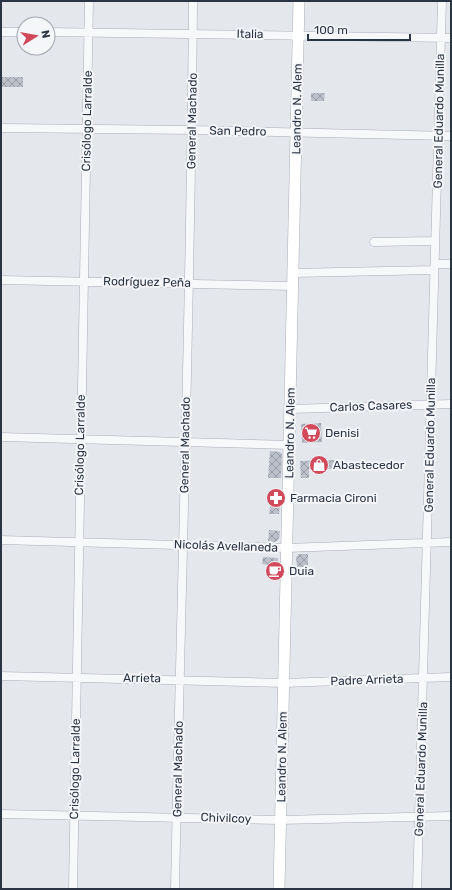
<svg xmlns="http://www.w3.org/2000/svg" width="452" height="890" viewBox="0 0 452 890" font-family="Rubik,sans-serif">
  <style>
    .building { fill: url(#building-cross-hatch) }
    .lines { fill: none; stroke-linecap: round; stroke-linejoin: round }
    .street-casing { stroke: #a9aeb7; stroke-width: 9 }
    .secondary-casing { stroke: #a9aeb7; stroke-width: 12 }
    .street { stroke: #f7f8fa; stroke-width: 8 }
    .secondary { stroke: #fff; stroke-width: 11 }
    .labels { text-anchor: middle; stroke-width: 4; stroke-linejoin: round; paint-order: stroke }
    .street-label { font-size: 12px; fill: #2b3445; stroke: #f4f6f9 }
    .poi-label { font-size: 12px; fill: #2b3445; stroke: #f4f6f9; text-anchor: start }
  </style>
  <defs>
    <pattern id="building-cross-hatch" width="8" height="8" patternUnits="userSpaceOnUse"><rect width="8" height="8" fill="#bbc0ca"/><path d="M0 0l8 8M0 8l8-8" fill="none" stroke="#989da6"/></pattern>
  </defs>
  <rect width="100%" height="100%" fill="#e4e7ec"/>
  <path class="building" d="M1 77H23V87H1Z
    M311 93H325L324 101H311Z
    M321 423 322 442 302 443 301 424Z
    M270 451 280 452 282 454 281 478H268Z
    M337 460V469H309V478H301L300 461Z
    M272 495H281L279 514H269Z
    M269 530 280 531 279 539 275 542H268Z
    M299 554H308V567H297L296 557Z
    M263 557 278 558 277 574 267 573 268 565 262 564Z"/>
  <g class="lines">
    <defs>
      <path id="street" d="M1 32H24
        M48 32 451 38
        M1 128 193 130 451 136
        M374 242 435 241
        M435 264H451
        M293 273 434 270
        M1 280 293 286
        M291 409 451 404
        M1 437 290 445
        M1 540 287 548 451 542
        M1 676 284 683 451 677
        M1 814 280 820 451 816
        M73 889 89 1
        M175 889C181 593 191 297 193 1
        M417 889 442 1"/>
      <path id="secondary" d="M279 889 299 1"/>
    </defs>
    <use href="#street" class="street-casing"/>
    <use href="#secondary" class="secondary-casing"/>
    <use href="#street" class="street"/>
    <use href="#secondary" class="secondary"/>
  </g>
  <defs>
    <symbol id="supermarket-disc" viewBox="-11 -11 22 22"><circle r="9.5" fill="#d1495b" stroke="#f4f6f9"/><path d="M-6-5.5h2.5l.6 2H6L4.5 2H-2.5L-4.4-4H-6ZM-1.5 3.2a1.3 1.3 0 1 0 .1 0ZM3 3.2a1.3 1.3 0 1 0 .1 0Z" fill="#fff"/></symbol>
    <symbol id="shop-disc" viewBox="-11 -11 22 22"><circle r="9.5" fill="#d1495b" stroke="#f4f6f9"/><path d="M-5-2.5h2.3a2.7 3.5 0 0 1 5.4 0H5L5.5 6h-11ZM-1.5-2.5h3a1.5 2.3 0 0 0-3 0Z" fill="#fff"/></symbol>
    <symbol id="pharmacy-disc" viewBox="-11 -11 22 22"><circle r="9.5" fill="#d1495b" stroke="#f4f6f9"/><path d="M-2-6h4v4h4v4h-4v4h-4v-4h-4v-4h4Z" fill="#fff"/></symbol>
    <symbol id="cafe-disc" viewBox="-11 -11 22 22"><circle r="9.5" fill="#d1495b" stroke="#f4f6f9"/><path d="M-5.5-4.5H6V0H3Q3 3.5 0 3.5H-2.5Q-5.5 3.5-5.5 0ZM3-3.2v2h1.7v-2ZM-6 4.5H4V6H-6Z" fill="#fff"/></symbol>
  </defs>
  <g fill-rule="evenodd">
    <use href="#supermarket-disc" x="300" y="422" width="22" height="22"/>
    <use href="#shop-disc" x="308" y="454" width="22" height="22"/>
    <use href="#pharmacy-disc" x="265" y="487" width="22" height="22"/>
    <use href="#cafe-disc" x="264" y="560" width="22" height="22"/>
  </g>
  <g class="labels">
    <g class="street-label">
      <text transform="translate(250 34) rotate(1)" y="4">Italia</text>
      <text transform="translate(297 109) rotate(-89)" y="4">Leandro N. Alem</text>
      <text transform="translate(87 121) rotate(-89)" y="4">Crisólogo Larralde</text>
      <text transform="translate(192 121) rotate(-89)" y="4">General Machado</text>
      <text transform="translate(439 121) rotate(-89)" y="4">General Eduardo Munilla</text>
      <text transform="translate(238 131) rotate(1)" y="4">San Pedro</text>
      <text transform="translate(147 282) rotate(1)" y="4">Rodríguez Peña</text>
      <text transform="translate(371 406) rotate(-2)" y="4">Carlos Casares</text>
      <text transform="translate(290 433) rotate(-89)" y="4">Leandro N. Alem</text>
      <text transform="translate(80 445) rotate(-89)" y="4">Crisólogo Larralde</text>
      <text transform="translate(185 445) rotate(-89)" y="4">General Machado</text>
      <text transform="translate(430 445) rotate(-89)" y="4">General Eduardo Munilla</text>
      <text transform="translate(226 546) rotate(2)" y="4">Nicolás Avellaneda</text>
      <text transform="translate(142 678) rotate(1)" y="4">Arrieta</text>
      <text transform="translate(367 680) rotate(-2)" y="4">Padre Arrieta</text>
      <text transform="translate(282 757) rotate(-89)" y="4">Leandro N. Alem</text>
      <text transform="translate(75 769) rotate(-89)" y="4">Crisólogo Larralde</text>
      <text transform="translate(178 769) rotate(-89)" y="4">General Machado</text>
      <text transform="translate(421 769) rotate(-88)" y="4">General Eduardo Munilla</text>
      <text transform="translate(226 818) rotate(2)" y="4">Chivilcoy</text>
    </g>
    <g class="poi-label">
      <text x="325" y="437">Denisi</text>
      <text x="333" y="469">Abastecedor</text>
      <text x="290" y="502">Farmacia Cironi</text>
      <text x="289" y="575">Duia</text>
    </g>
  </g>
  <rect width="452" height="890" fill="none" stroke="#2b3445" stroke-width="4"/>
  <g transform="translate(36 36) rotate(79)"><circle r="19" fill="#f4f6f9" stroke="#a4a8b1"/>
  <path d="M0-3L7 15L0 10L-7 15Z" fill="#d1495b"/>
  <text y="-6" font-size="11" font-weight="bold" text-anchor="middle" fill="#2b3445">N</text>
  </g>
  <path d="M308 34v6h102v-6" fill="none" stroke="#2b3445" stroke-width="2"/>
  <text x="314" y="34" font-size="12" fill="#2b3445" stroke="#f4f6f9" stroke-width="3" paint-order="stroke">100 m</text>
</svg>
